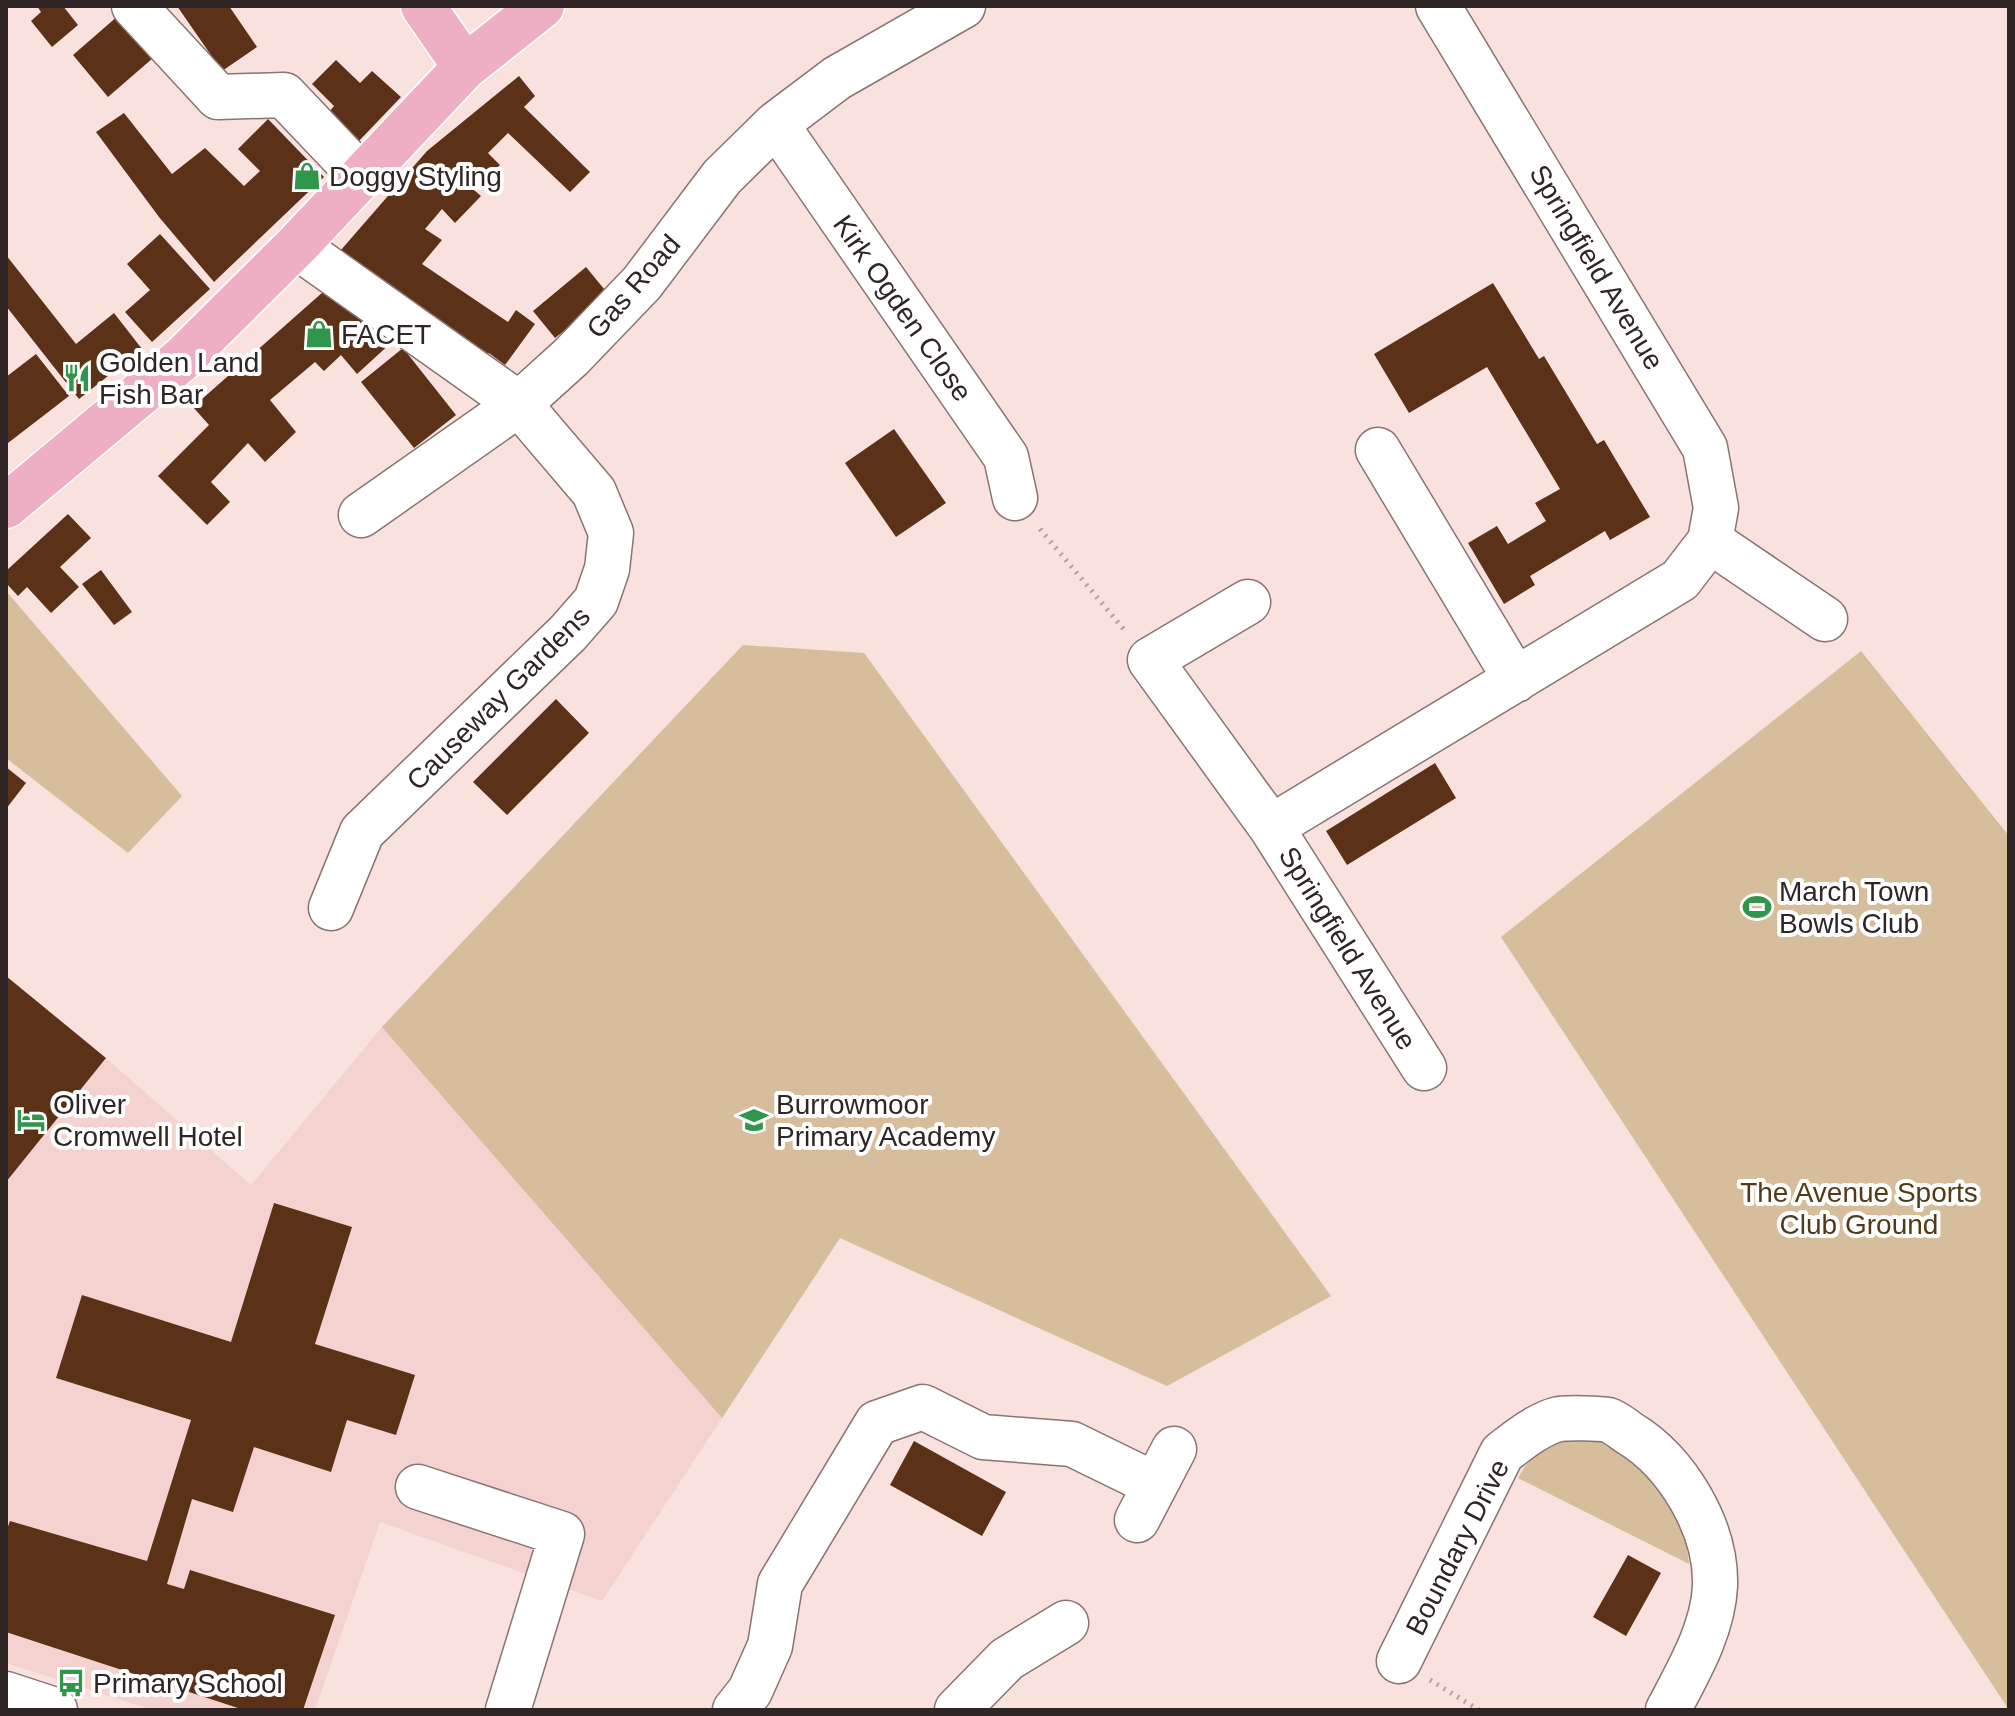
<svg xmlns="http://www.w3.org/2000/svg" width="2015" height="1716" viewBox="0 0 2015 1716" font-family="Helvetica,sans-serif">
  <style>
    .built { fill: #f3d2cf }
    .green { fill: #d6bd9c }
    .building { fill: #5b3118 }
    .lines { fill: none; stroke-linecap: round; stroke-linejoin: round }
    .minor-casing { stroke: #897472; stroke-width: 47 }
    .major-casing { stroke: #fff; stroke-width: 47 }
    .path { stroke: #b3a09e; stroke-width: 5; stroke-dasharray: 2 6; stroke-linecap: butt }
    .minor { stroke: #fff; stroke-width: 44 }
    .major { stroke: #eeaec4; stroke-width: 44 }
    .labels { text-anchor: middle; stroke-width: 8; stroke-linejoin: round; paint-order: stroke }
    .poi-label { font-size: 28px; fill: #2e2524; stroke: #fff; text-anchor: start }
    .street-label { font-size: 28px; fill: #2e2524; stroke: #fff }
    .park-label { font-size: 28px; fill: #523a16; stroke: #fff }
  </style>
  <rect width="100%" height="100%" fill="#f9e1de"/>
  <path class="built" d="M743 645 864 653 1331 1296 1167 1386 840 1238 602 1601 380 1522 315 1710H153L6 1663V1182L106 1058 251 1185 382 1027Z"/>
  <path class="green" d="M6 591 182 796 128 853 6 758Z
    M743 645 864 653 1331 1296 1167 1386 840 1238 722 1418 382 1027Z
    M1861 651 2009 836V1710L1501 937Z
    M1574 1436 1608 1437 1641 1463 1669 1501 1685 1532 1689 1564 1518 1478C1534 1451 1544 1445 1574 1436Z"/>
  <path class="building" d="M37 6H63L78 25 52 47 31 21 41 12Z
    M177 6H229L257 47 222 71Z
    M119 15 153 58 108 97 73 55Z
    M336 60 360 83 372 71 401 97 358 142 328 113 334 106 312 84Z
    M519 76 535 96 524 107 590 172 570 192 508 133 488 153 500 165 474 190 481 196 455 223 442 209 425 229 442 240 422 264 508 322 516 310 535 324 505 365 489 353 478 362 334 258 427 151Z
    M124 113 172 174 205 148 244 186 260 171 238 149 268 119 324 177 214 282 159 217 96 132Z
    M160 234 210 289 152 342 125 312 150 290 127 264Z
    M6 255 76 344 114 313 142 349 79 399 6 306Z
    M586 267 609 295 555 338 533 311Z
    M1493 283 1539 359 1544 356 1597 444 1604 440 1650 517 1610 540 1605 531 1530 576 1535 585 1504 604 1468 543 1497 526 1508 544 1546 521 1535 503 1560 489 1487 367 1409 413 1374 354Z
    M323 292 392 342 357 374 341 355 324 371 315 362 270 400 296 432 265 462 248 443 211 482 230 502 207 525 158 476 209 425 193 407Z
    M403 348 456 415 414 448 361 382Z
    M36 354 69 396 8 443 6 377Z
    M894 429 946 503 896 537 845 463Z
    M68 514 91 538 60 567 79 587 51 613 27 587 18 596 6 583V571Z
    M101 570 132 612 114 625 82 584Z
    M556 699 589 733 507 815 473 782Z
    M1435 763 1456 798 1347 865 1326 831Z
    M6 767 26 783 6 809Z
    M6 976 106 1058 6 1182Z
    M274 1203 352 1227 315 1344 415 1375 396 1435 347 1420 331 1472 254 1447 233 1512 192 1499 167 1584 184 1589 190 1570 335 1615 303 1710H244L6 1632V1532L10 1521 147 1561 191 1420 56 1378 82 1295 231 1342Z
    M914 1441 1006 1492 982 1536 890 1485Z
    M1628 1555 1661 1573 1626 1636 1593 1617Z"/>
  <g class="lines">
    <defs>
      <path id="minor" d="M134 6 218 97 284 95 361 176
        M1438 6 1705 448 1716 508 1710 541 1825 619
        M776 124 1006 457 1015 498
        M296 246 519 404 594 492 611 533 607 569 596 601 568 633 362 832 331 908
        M1378 450 1516 680
        M361 515 519 404 571 357 642 283 722 177 776 124 837 78 963 6
        M1248 602 1150 660 1271 827 1424 1068
        M1271 827 1680 580 1710 541
        M418 1487 562 1534 508 1710
        M1137 1520 1174 1449
        M1399 1661 1502 1453C1518 1441 1538 1424 1559 1419 1568 1418 1599 1418 1608 1420 1615 1422 1623 1429 1629 1433 1677 1462 1717 1528 1715 1586 1713 1630 1688 1672 1668 1710
        M6 1694 55 1710
        M735 1710 750 1691 770 1646 780 1584 877 1423 923 1407 983 1437 1072 1444 1154 1484
        M957 1710 1007 1659 1066 1623"/>
      <path id="major" d="M423 6 465 67
        M6 506 182 359 296 246 465 67 542 6"/>
    </defs>
    <use href="#minor" class="minor-casing"/>
    <use href="#major" class="major-casing"/>
    <path class="path" d="M1040 529 1126 632
      M1430 1680 1479 1710"/>
    <use href="#minor" class="minor"/>
    <use href="#major" class="major"/>
  </g>
  <defs>
    <symbol id="shop-bare" viewBox="-9 -9 18 18"><path d="M-5-2.5h2.3a2.7 3.5 0 0 1 5.4 0H5L5.5 6h-11ZM-1.5-2.5h3a1.5 2.3 0 0 0-3 0Z" fill="#30964c" stroke="#fff" stroke-width="2.5" paint-order="stroke"/></symbol>
    <symbol id="restaurant-bare" viewBox="-9 -9 18 18"><path d="M-5-6h1v4h1v-4h1v4h1v-4h1v5L-1.5 .5V6h-2V.5L-5-1ZM5-6V6H3V1.5H1.5Q1.5-4 5-6Z" fill="#30964c" stroke="#fff" stroke-width="2.5" paint-order="stroke"/></symbol>
    <symbol id="stadium-bare" viewBox="-9 -9 18 18"><path d="M0-5a6.5 5 0 1 0 0 10a6.5 5 0 1 0 0-10ZM-3.5-1.8h7v3.6h-7Z" fill="#30964c" stroke="#fff" stroke-width="2.5" paint-order="stroke"/></symbol>
    <symbol id="hotel-bare" viewBox="-9 -9 18 18"><path d="M-6-4.5h1.5V1H6V5H4.5V3h-9V5H-6ZM-4 0a1.8 1.8 0 1 1 3.6 0ZM.5 0V-2.5h3Q6-2.5 6 0Z" fill="#30964c" stroke="#fff" stroke-width="2.5" paint-order="stroke"/></symbol>
    <symbol id="school-bare" viewBox="-9 -9 18 18"><path d="M0-5L7-2L0 1L-7-2ZM-4 1L0 2.5L4 1V4Q0 6-4 4Z" fill="#30964c" stroke="#fff" stroke-width="2.5" paint-order="stroke"/></symbol>
    <symbol id="bus-bare" viewBox="-9 -9 18 18"><path d="M-5-6H5V4H4V6H2V4H-2V6H-4V4H-5ZM-3.5-4V0h7V-4ZM-3.5 1.2v1.5H-2V1.2ZM2 1.2v1.5H3.5V1.2Z" fill="#30964c" stroke="#fff" stroke-width="2.5" paint-order="stroke"/></symbol>
  </defs>
  <g fill-rule="evenodd">
    <use href="#shop-bare" x="287" y="156" width="40" height="40"/>
    <use href="#shop-bare" x="299" y="314" width="40" height="40"/>
    <use href="#restaurant-bare" x="57" y="358" width="40" height="40"/>
    <use href="#stadium-bare" x="1737" y="887" width="40" height="40"/>
    <use href="#hotel-bare" x="11" y="1100" width="40" height="40"/>
    <use href="#school-bare" x="734" y="1100" width="40" height="40"/>
    <use href="#bus-bare" x="51" y="1663" width="40" height="40"/>
  </g>
  <g class="labels">
    <g class="poi-label">
      <text x="329" y="186">Doggy Styling</text>
      <text x="341" y="344">FACET</text>
      <text x="99" y="372">Golden Land<tspan x="99" dy="32">Fish Bar</tspan></text>
      <text x="1779" y="901">March Town<tspan x="1779" dy="32">Bowls Club</tspan></text>
      <text x="53" y="1114">Oliver<tspan x="53" dy="32">Cromwell Hotel</tspan></text>
      <text x="776" y="1114">Burrowmoor<tspan x="776" dy="32">Primary Academy</tspan></text>
      <text x="93" y="1693">Primary School</text>
    </g>
    <g class="street-label">
      <text transform="translate(1597 267) rotate(59)" y="10">Springfield Avenue</text>
      <text transform="translate(633 286) rotate(-49)" y="10">Gas Road</text>
      <text transform="translate(903 308) rotate(55)" y="10">Kirk Ogden Close</text>
      <text transform="translate(498 698) rotate(-45)" y="10">Causeway Gardens</text>
      <text transform="translate(1348 948) rotate(58)" y="10">Springfield Avenue</text>
      <text transform="translate(1457 1547) rotate(-63)" y="10">Boundary Drive</text>
    </g>
    <g class="park-label">
      <text x="1859" y="1202">The Avenue Sports<tspan x="1859" dy="32">Club Ground</tspan></text>
    </g>
  </g>
  <rect width="2015" height="1716" fill="none" stroke="#2e2524" stroke-width="16"/>
</svg>
